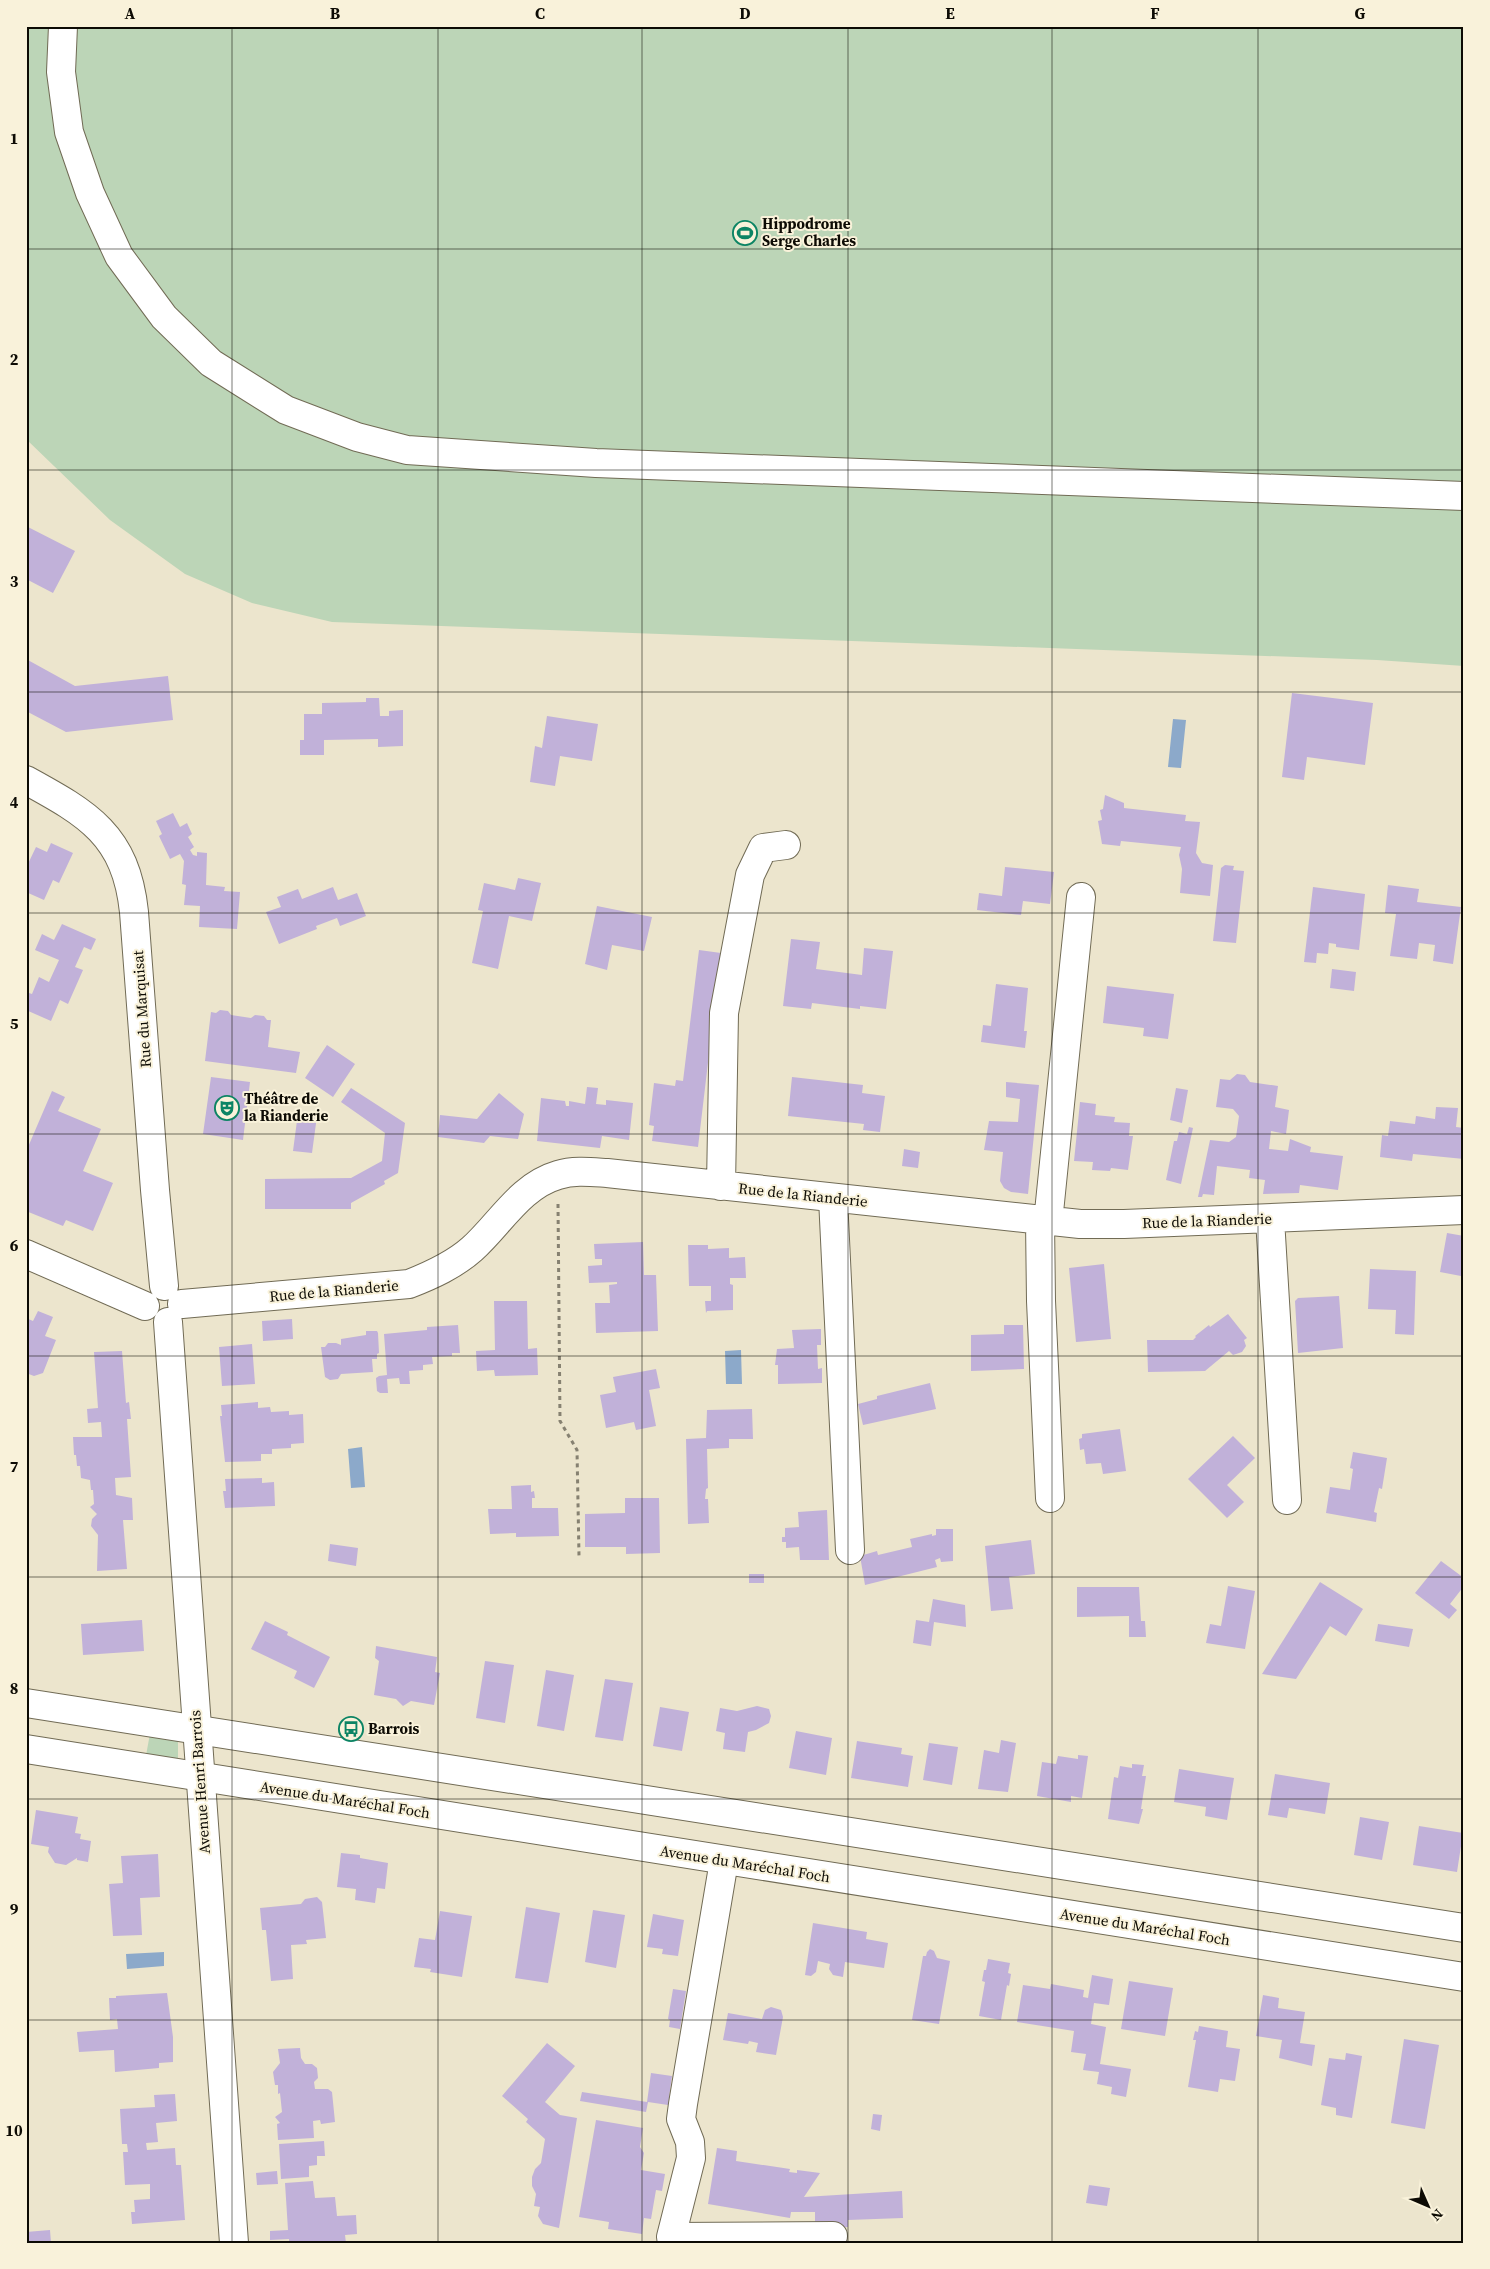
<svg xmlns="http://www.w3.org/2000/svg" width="1490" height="2269" viewBox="0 0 1490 2269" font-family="'Source Serif 4',serif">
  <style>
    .green { fill: #bcd5b7 }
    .water { fill: #8ca9ca }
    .building { fill: #c1b1d9 }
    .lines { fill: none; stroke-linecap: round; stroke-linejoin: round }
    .minor-casing { stroke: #716b55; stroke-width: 30 }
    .major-casing { stroke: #716b55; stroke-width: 30 }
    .path { stroke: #868171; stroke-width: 3; stroke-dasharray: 4 4; stroke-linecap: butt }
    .minor { stroke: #fff; stroke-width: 28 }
    .major { stroke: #fff; stroke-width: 28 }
    .grid { fill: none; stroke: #0d0b04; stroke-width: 1; stroke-opacity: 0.55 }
    .labels { text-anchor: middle; stroke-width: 4; stroke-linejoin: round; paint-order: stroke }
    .poi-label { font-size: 15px; font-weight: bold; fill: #0d0b04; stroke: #f9f2da; text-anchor: start }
    .street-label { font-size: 15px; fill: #0d0b04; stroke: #f9f2da }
    .neatline { fill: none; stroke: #0d0b04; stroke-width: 2 }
    .grid-label { font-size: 16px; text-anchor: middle; font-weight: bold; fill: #0d0b04 }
  </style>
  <rect width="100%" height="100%" fill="#ece5cd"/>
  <path class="green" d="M26 26H1464V666L1377 660 332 622 252 603 185 574 110 520 26 439Z
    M151 1728 178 1738V1761H145Z"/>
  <path class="water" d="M1173 719 1186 720 1181 768 1168 767Z
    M741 1350 742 1384H726L725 1351Z
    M362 1447 365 1487 351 1488 348 1449Z
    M164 1952V1966L127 1969 126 1954Z"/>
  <path class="building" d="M26 526 75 551 53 593 28 580 26 583Z
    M26 659 75 686 168 676 173 720 66 732 26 711Z
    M1292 693 1373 703 1365 765 1307 757 1304 780 1282 777Z
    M366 698H379L380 716H389V711L403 710V746L378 747V739L324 740V755H300V740H304V714H322V703L366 702Z
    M547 716 598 724 592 761 560 756 555 786 530 782 535 746 542 748Z
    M1105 795 1124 803V808L1186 815 1185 821 1200 822 1196 853 1202 863 1213 865 1210 896 1180 893 1182 869 1179 855 1181 847 1121 841 1120 846 1102 844 1098 821 1102 820 1100 810 1103 809Z
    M173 813 180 827 187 823 192 834 188 837 194 847 190 850 193 855 197 856V852L207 853 206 885 225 887 224 891 240 892 237 929 199 927 200 906 184 905 186 885 182 884 184 861 180 854 170 859 159 836 162 834 156 821Z
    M51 843 73 853 59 883 53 880 44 900 26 892V868L36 847 47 852Z
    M1225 865 1234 866 1233 870 1244 871 1236 943 1213 941 1221 868Z
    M1005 867 1054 872 1050 904 1023 901 1021 915 977 910 979 893 1002 896Z
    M518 878 541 883 532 921 509 916 498 969 472 963 483 911 478 910 484 883 515 890Z
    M1388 885 1419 889 1417 902 1461 907 1453 964 1433 961 1435 945 1419 943 1417 959 1390 956 1396 914 1385 913Z
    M333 887 338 900 357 893 366 916 340 926 337 918 316 926 317 929 279 944 266 912 281 907 277 897 298 889 302 899Z
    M1313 887 1365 894 1359 950 1336 947V944L1329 943 1328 954 1317 953 1316 963 1304 962Z
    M597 906 652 917 644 951 612 945 607 970 585 964Z
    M62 924 96 939 91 950 84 947 75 967 83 970 68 1004 60 1000 51 1021 26 1010V992L32 994 39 977 49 982 59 960 35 950 42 934 54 940Z
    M791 939 820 942 816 969 862 975 864 948 893 951 886 1009 860 1006V1009L812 1003 811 1009 783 1006Z
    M699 950 721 953 698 1147 652 1141 654 1126 649 1125 654 1083 675 1086 676 1080 683 1081Z
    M1332 969 1356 972 1354 991 1330 988Z
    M996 984 1028 988 1024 1031H1027L1025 1048 981 1042 983 1025 991 1026Z
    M1107 986 1174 994 1168 1039 1143 1036 1144 1028 1103 1023Z
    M220 1010 228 1011 231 1015 251 1018 255 1015 264 1016 267 1020H271L268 1047 300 1052 296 1073 205 1061 211 1012 216 1013Z
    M327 1045 355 1064 333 1097 305 1078Z
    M1237 1074 1245 1075 1250 1082 1278 1086 1275 1107 1289 1110 1286 1134 1271 1131 1269 1149 1288 1151 1290 1139 1311 1147 1310 1152 1343 1156 1338 1190 1300 1185 1299 1193 1263 1194 1265 1180 1249 1178 1250 1170 1217 1166 1214 1195 1203 1194 1202 1197H1198L1210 1140 1229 1142 1236 1137 1239 1116 1233 1109 1216 1107 1220 1079 1230 1080Z
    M211 1077 250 1082 243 1140 203 1134Z
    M792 1077 863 1085 862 1093 885 1096 880 1132 863 1130 864 1124 788 1116Z
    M1006 1082 1039 1085 1028 1194 1011 1192 1004 1188 1000 1181 1003 1152 984 1150 989 1121 1018 1122 1020 1099 1006 1097Z
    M587 1087 598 1088 596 1104 606 1105V1100L633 1103 629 1140 602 1136 600 1148 537 1141 541 1098 565 1101 566 1106H569V1101L585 1104Z
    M351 1088 405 1123 398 1173 384 1181 385 1184 351 1203V1209H265V1179L351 1178 382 1161 385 1133 341 1102Z
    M1176 1088 1188 1090 1182 1123 1170 1120Z
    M52 1091 65 1097 58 1111 101 1129 83 1171 113 1183 93 1231 66 1220 63 1226 26 1211V1146L28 1147Z
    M499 1093 524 1114 518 1139 490 1136 484 1143 438 1137 440 1115 477 1119Z
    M1080 1102 1096 1104 1095 1115 1115 1117 1114 1122 1130 1123 1129 1136H1133L1128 1170 1111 1168 1110 1171 1092 1170 1093 1162 1074 1161Z
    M1436 1107 1458 1108 1456 1127 1464 1128V1159L1413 1154 1412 1161 1380 1157 1382 1135 1388 1136 1390 1121 1415 1124 1416 1116 1435 1119Z
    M298 1113 317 1116 312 1153 293 1151Z
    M1189 1127 1193 1128 1181 1184 1166 1180 1174 1141H1177L1179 1132 1187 1134Z
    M904 1149 920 1152 918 1168 902 1166Z
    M1447 1233 1464 1236V1263L1461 1276 1440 1272Z
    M643 1242 644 1275H656L658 1331 596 1333 595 1303H610L609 1285 617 1284V1282L589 1283 588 1266 602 1265V1259H595L594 1244Z
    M688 1245H708V1249L729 1248V1258L745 1257 746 1278H730V1284L733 1285V1310L707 1311 706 1313 705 1301H711V1286H689Z
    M1104 1264 1111 1339 1076 1342 1069 1268Z
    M1370 1269 1416 1271 1414 1335 1395 1334 1396 1310 1368 1309Z
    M1339 1296 1343 1348 1298 1353 1295 1301 1298 1298Z
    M494 1301H527L528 1349 537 1348 538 1375 495 1376 494 1370 477 1371 476 1351 495 1350Z
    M38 1311 53 1317 45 1336 56 1340 43 1373 34 1376 26 1373V1318L33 1321Z
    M1228 1314 1247 1338 1244 1340 1246 1346 1242 1352 1233 1355 1229 1351 1205 1371 1148 1372 1147 1340H1193L1196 1337 1195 1336 1209 1325 1210 1327Z
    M292 1319 293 1339 263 1341 262 1321Z
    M458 1325 460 1353H452V1356L432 1357 433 1364 423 1365V1370L409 1371 410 1384H400L399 1378 387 1379 388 1393H380L377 1391 376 1378 379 1376 387 1375 384 1334 427 1330V1327Z
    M1004 1325H1023L1024 1369 971 1371V1335L1004 1334Z
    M821 1329V1345H817L818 1369 822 1368V1383L778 1384V1365H775L777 1349 794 1348 792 1330Z
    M366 1331H377L378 1333 379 1353 377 1354V1359H372L373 1372 341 1374 338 1379 330 1380 325 1377 321 1347H325L328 1343H336L341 1345V1339L366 1335Z
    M252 1344 255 1384 222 1386 219 1347Z
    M122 1351 126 1403 129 1402 131 1419H127L131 1477 115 1478 116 1495 132 1498 133 1520H123L127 1569 97 1571 98 1535 91 1526 92 1519 97 1514 90 1507 94 1504 93 1490H91L90 1480 81 1478 80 1466H77L76 1455H74L73 1437H102L101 1422 88 1423 87 1409 98 1408 94 1352Z
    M656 1369 660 1388 649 1390 656 1426 636 1430 634 1422 606 1428 600 1395 616 1392 613 1377Z
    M930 1383 936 1409 863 1425 858 1404 877 1399V1396Z
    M258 1402V1408L270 1407 271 1412 289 1411V1415L303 1414 304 1443 291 1444V1448L272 1449V1454H261V1461L225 1462 220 1416H222L221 1405Z
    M752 1409 753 1439H729V1448L707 1449 708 1488 706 1489 705 1499H708L709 1523 688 1524 686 1439 706 1438 707 1410Z
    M1120 1429 1126 1471 1103 1474 1101 1463 1086 1464 1084 1449 1080 1450 1079 1439 1082 1438V1434Z
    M1233 1436 1255 1458 1227 1485 1244 1502 1227 1518 1188 1479Z
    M1353 1452 1387 1458 1382 1489 1379 1488 1374 1512 1377 1513 1376 1522 1326 1513 1330 1487 1350 1490 1353 1469 1350 1468Z
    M262 1478V1483L274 1482 275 1506 225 1508 223 1491H226L225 1479Z
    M531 1485V1492L534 1491 535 1498H532V1508H558L559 1536 516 1537V1533L490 1534 488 1509H512L511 1486Z
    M625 1498H659L660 1553 626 1554V1547H585V1514L625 1513Z
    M827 1510 829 1560H800L799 1547 786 1548V1542H782V1537H785V1528L799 1527 798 1512Z
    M936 1529H953V1561L941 1562 940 1558 935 1560 937 1567 865 1585 860 1556 877 1551 878 1555 912 1547 910 1539 932 1534V1536L936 1535Z
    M1031 1540 1035 1574 1009 1577 1013 1609 991 1611 985 1546Z
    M330 1544 358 1548 356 1566 328 1561Z
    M1441 1561 1464 1578V1586L1450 1604 1457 1610 1449 1619 1415 1593Z
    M749 1574H764V1583H749Z
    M1320 1582 1363 1609 1346 1636 1330 1626 1296 1679 1262 1674Z
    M1228 1586 1255 1591 1245 1649 1206 1643 1210 1624 1221 1626Z
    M1077 1587H1139L1141 1621H1145L1146 1637H1129V1616L1077 1617Z
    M933 1599 965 1605 966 1627 934 1622 931 1646 913 1643 916 1620 929 1622Z
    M142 1620 144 1651 83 1655 81 1624Z
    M265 1621 288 1632 287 1635 330 1657 314 1688 294 1678 297 1671 251 1649Z
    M1378 1624 1413 1629 1409 1647 1375 1641Z
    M376 1646 437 1657 435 1672 440 1673 434 1705 411 1701 403 1706 396 1699 374 1695 379 1661 375 1658Z
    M485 1661 514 1665 505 1723 476 1718Z
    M546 1670 574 1675 564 1731 537 1726Z
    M605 1679 633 1683 623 1741 595 1737Z
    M757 1706 769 1709 771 1716 769 1723 756 1730 748 1732 745 1752 723 1749 725 1733 716 1731 720 1708 737 1711Z
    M660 1707 689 1712 682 1751 653 1746Z
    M796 1731 832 1738 826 1775 789 1768Z
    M1001 1740 1016 1743 1008 1792 978 1789 984 1750 999 1753Z
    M857 1741 902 1748 901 1754 913 1756 908 1787 851 1778Z
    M929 1743 958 1747 952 1785 923 1780Z
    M1078 1755 1088 1756 1082 1798 1071 1796V1802L1037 1796 1042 1762 1056 1764 1058 1756 1078 1759Z
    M1132 1764 1144 1765 1142 1776H1146L1141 1809H1143L1139 1824 1108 1819 1114 1777 1118 1778 1120 1766 1132 1768Z
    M1179 1769 1234 1778 1227 1820 1205 1816 1206 1807 1174 1802Z
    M1275 1774 1330 1783 1325 1814 1289 1808 1287 1818 1268 1815Z
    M36 1810 78 1817 75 1833 81 1834 80 1839 91 1841 88 1862 77 1860V1858L66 1865 55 1863 48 1852 49 1847 31 1844Z
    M1360 1817 1389 1822 1382 1860 1354 1855Z
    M1419 1826 1463 1833 1457 1872 1413 1865Z
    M341 1853 360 1855V1858L388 1863 385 1889 377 1888 375 1903 355 1900 356 1889 337 1887Z
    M158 1854 160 1897 140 1898 142 1935 113 1936 109 1884 123 1883 121 1856Z
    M317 1897 322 1902 326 1938 306 1940 307 1944 291 1945 293 1979 271 1981 266 1930H262L260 1908 301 1904 305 1899Z
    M526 1907 560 1913 548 1983 515 1978Z
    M593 1910 625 1915 616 1968 585 1962Z
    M440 1911 472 1916 462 1977 430 1972 431 1969 414 1967 419 1938 435 1940Z
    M653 1914 684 1920 678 1956 662 1954 663 1949 647 1947Z
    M813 1923 867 1932 866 1939 888 1943 884 1968 845 1962 843 1977 833 1975 829 1969 830 1964 818 1961 816 1972 811 1976 805 1975Z
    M930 1949 934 1951 937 1958 950 1961 939 2024 912 2020 923 1956H926L927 1952Z
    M988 1959 1010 1963 1008 1973 1011 1974 1009 1986 1007 1985 1001 2020 979 2016 985 1982 982 1981 984 1970H986Z
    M1092 1975 1113 1979 1109 2005 1094 2003 1091 2024 1106 2027 1100 2064 1131 2069 1126 2097 1111 2094 1112 2087 1097 2084 1099 2072 1083 2070 1086 2054 1071 2052 1074 2031 1017 2022 1023 1985 1050 1989 1051 1984 1084 1990 1083 1997 1088 1998Z
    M1129 1981 1173 1988 1165 2036 1121 2029Z
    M673 1989 686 1991 680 2029 669 2027 670 2020 668 2019Z
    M167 1993 173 2037V2062L159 2063V2068L115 2072 114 2050 79 2052 77 2032 118 2029 117 2019 110 2020 109 1998H116V1996Z
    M1263 1995 1279 1998 1278 2008 1305 2012 1300 2043 1315 2045 1312 2066 1279 2058 1282 2040 1256 2036Z
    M771 2007 781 2010 783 2017 776 2055 756 2052 758 2043 749 2041 748 2044 723 2040 728 2013 762 2019 765 2010Z
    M1199 2026 1228 2031 1226 2047 1240 2049 1235 2081 1220 2079 1218 2092 1188 2087 1196 2040H1193L1195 2031 1198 2032Z
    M1404 2039 1439 2045 1425 2129 1391 2123Z
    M547 2043 575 2066 545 2102 560 2115 577 2118 559 2228 543 2224 538 2216 540 2207 534 2206 536 2194 532 2186V2177L535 2169 541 2163 545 2139 526 2122 528 2119 502 2096Z
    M300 2048 301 2058 305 2064H312L317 2068 318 2078 314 2082 315 2089H328L332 2092 335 2122 321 2124 320 2120 313 2121 314 2138 278 2140 277 2124 280 2123 275 2117 282 2112 280 2093 278 2094V2085H275L273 2072 280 2063 278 2049Z
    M1346 2053 1362 2056 1352 2118 1336 2115V2108L1321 2105 1329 2058 1345 2060Z
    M651 2073 672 2076 668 2105 648 2102 646 2112 580 2101 582 2092 647 2102Z
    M175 2094 177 2121 156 2123 158 2142 146 2143 147 2150 175 2148 176 2165H181L185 2220 132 2224 131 2212H135L134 2200 150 2199V2184L125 2185 123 2152H128L127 2144H122L120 2109 155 2107 154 2095Z
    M873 2114 882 2115 880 2131 871 2129Z
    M596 2120 643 2128 640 2147 644 2153 641 2170 665 2174 662 2191 656 2190 651 2219 644 2218 642 2234 608 2229 609 2222 579 2217Z
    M324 2141 325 2156H317V2165L309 2166V2177L281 2179 279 2144Z
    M717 2148 737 2151 736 2161 790 2169 789 2172 797 2173V2170L820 2173 804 2197 902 2191 903 2218 848 2220V2227L815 2229V2212H791L790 2218 708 2204Z
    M277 2171 278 2184 257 2185 256 2173Z
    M313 2181 315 2198 335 2197 337 2216 356 2215 357 2234 345 2235 346 2243H289V2239L270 2240V2231L288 2230 285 2183Z
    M1089 2185 1110 2188 1107 2206 1086 2203Z
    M50 2230 51 2243H26V2232Z"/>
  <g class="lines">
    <defs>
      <path id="minor" d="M63 26 61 72 69 132 90 193 119 256 164 317 211 363 286 410 357 437 407 450 596 463 1464 496
        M26 780C88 814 126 835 134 912L155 1190 164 1286
        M721 1186 724 1013 750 875 763 848 786 845
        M833 1198 850 1550
        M1270 1219 1287 1500
        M1040 1221 1041 1301 1050 1498
        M1048 1222 1081 897
        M26 1254 145 1306
        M182 1304 409 1284C432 1275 454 1265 472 1249 500 1224 520 1186 558 1175 574 1170 591 1172 607 1173L1080 1224H1124L1464 1210
        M168 1322 234 2243
        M724 1861 683 2104 681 2119 690 2142 691 2158 671 2237 833 2236"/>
      <path id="major" d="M26 1703 1464 1928
        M26 1749 1464 1977"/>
    </defs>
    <use href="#minor" class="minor-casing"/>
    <use href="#major" class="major-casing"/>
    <path class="path" d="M558 1204 560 1421 577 1450 579 1556"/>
    <use href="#minor" class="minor"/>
    <use href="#major" class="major"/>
  </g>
  <path class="grid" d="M232 26V2243M438 26V2243M642 26V2243M848 26V2243M1052 26V2243M1258 26V2243M26 249H1464M26 470H1464M26 692H1464M26 913H1464M26 1134H1464M26 1356H1464M26 1577H1464M26 1799H1464M26 2020H1464"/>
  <defs>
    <symbol id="stadium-ring" viewBox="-11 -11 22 22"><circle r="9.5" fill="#f9f2da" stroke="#0c8464" stroke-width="1.5"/><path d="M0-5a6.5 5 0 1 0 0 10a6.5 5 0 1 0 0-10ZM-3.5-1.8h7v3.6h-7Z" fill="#0c8464"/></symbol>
    <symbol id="theatre-ring" viewBox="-11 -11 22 22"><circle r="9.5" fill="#f9f2da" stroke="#0c8464" stroke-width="1.5"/><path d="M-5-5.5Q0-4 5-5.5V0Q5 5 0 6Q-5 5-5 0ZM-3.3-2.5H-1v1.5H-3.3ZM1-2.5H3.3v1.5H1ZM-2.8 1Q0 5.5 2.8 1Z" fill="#0c8464"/></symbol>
    <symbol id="bus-ring" viewBox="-11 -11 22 22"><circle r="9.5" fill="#f9f2da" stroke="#0c8464" stroke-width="1.5"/><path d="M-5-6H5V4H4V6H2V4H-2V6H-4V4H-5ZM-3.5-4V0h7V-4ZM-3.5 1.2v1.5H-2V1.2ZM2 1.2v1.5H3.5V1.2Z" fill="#0c8464"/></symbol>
  </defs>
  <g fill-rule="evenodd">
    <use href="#stadium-ring" x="731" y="219" width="28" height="28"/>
    <use href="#theatre-ring" x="213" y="1094" width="28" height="28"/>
    <use href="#bus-ring" x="337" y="1715" width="28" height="28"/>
  </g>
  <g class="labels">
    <g class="poi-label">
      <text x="762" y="229">Hippodrome<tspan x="762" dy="17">Serge Charles</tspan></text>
      <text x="244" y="1104">Théâtre de<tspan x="244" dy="17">la Rianderie</tspan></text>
      <text x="368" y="1734">Barrois</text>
    </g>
    <g class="street-label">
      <text transform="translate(142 1009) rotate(-94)" y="5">Rue du Marquisat</text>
      <text transform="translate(803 1195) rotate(6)" y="5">Rue de la Rianderie</text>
      <text transform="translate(1207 1221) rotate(-2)" y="5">Rue de la Rianderie</text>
      <text transform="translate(334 1291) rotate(-5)" y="5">Rue de la Rianderie</text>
      <text transform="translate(200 1782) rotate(-94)" y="5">Avenue Henri Barrois</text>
      <text transform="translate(345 1800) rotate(9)" y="5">Avenue du Maréchal Foch</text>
      <text transform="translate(745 1864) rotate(9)" y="5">Avenue du Maréchal Foch</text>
      <text transform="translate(1145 1927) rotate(9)" y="5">Avenue du Maréchal Foch</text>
    </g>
  </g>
  <rect width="1490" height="2269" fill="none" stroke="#f9f2da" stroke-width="55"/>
  <g transform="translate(1428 2206) rotate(135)" stroke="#f9f2da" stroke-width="4" paint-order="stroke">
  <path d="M0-4L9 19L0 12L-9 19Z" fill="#0d0b04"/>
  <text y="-8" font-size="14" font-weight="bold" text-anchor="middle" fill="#0d0b04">N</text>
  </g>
  <rect x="28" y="28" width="1434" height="2214" class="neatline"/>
  <g class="grid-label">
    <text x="130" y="19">A</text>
    <text x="335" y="19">B</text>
    <text x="540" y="19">C</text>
    <text x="745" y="19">D</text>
    <text x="950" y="19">E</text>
    <text x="1155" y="19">F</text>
    <text x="1360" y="19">G</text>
    <text x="14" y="144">1</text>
    <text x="14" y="365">2</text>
    <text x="14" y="587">3</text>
    <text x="14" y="808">4</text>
    <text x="14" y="1029">5</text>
    <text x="14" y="1251">6</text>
    <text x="14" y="1472">7</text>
    <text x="14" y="1694">8</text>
    <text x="14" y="1915">9</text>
    <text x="14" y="2136">10</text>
  </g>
</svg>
